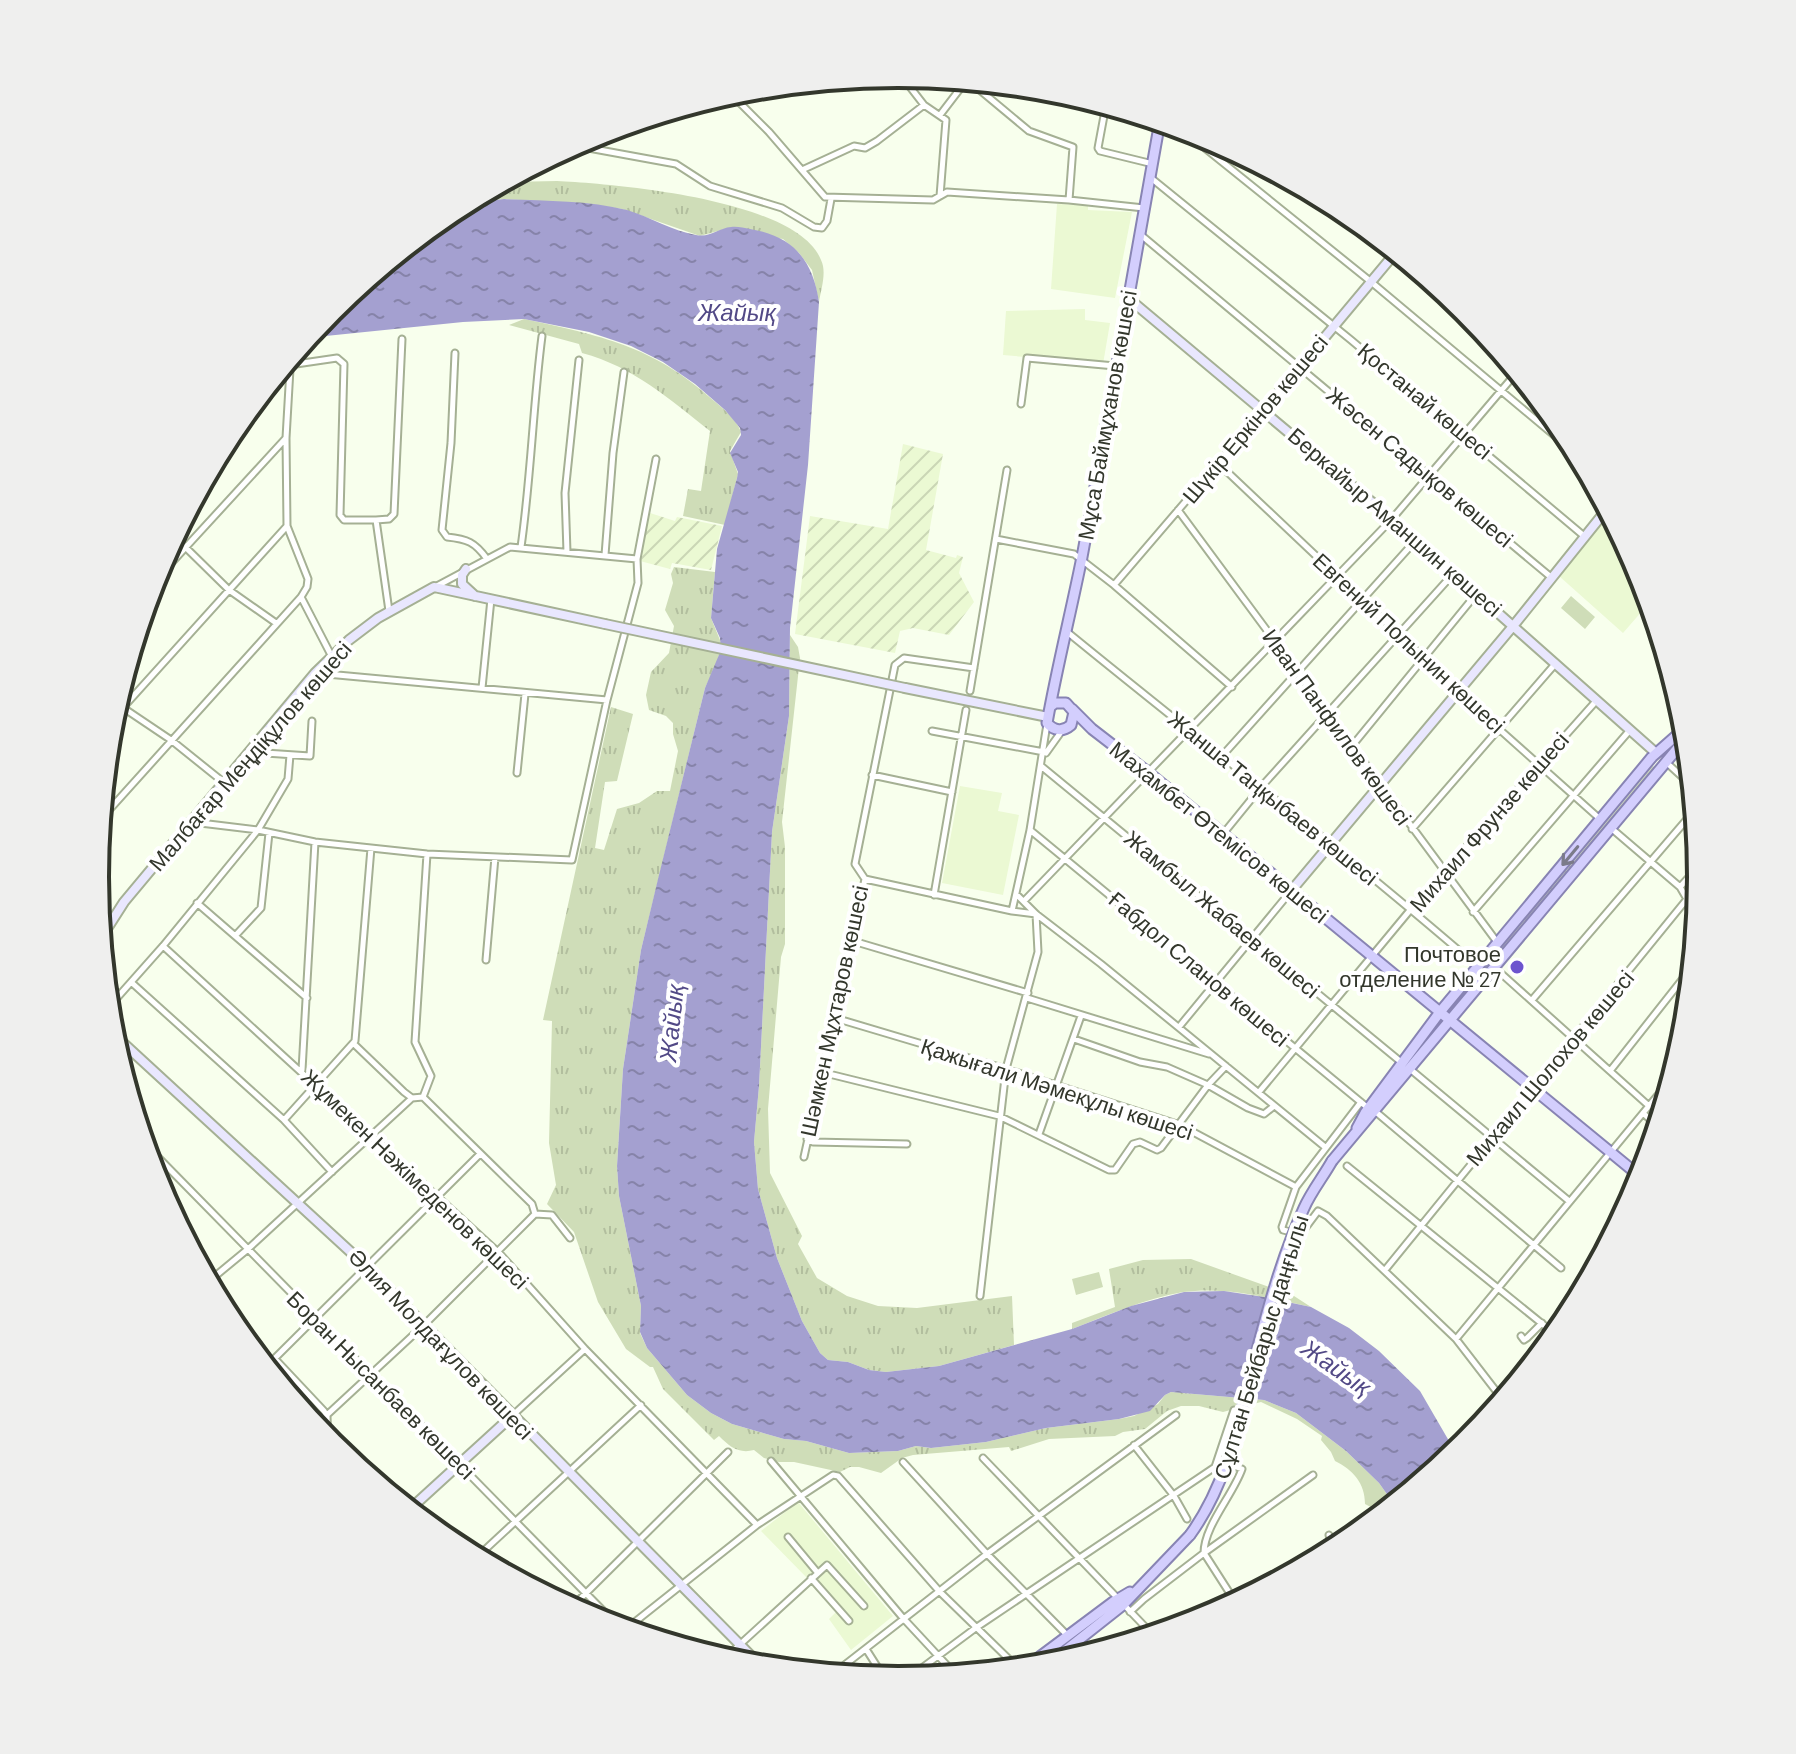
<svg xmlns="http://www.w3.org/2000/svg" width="1796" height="1754" viewBox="0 0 1796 1754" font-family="Barlow,sans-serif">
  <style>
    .built { fill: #ebf9d3 }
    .industrial { fill: url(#industrial-furrows) }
    .grass { fill: url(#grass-tufts) }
    .park { fill: #cfddb8 }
    .water { fill: url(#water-ripples) }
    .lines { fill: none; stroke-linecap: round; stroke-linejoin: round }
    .street-casing { stroke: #a5b094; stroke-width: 9 }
    .secondary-casing { stroke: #a5b094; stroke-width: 12 }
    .primary-casing { stroke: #8884b3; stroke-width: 13 }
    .street { stroke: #fff; stroke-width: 5 }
    .secondary { stroke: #e9e7fe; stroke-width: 8 }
    .primary { stroke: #d3cefd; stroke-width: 9 }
    .secondary-bridge-casing { stroke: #a5b094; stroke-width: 12; stroke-linecap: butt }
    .primary-bridge-casing { stroke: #8884b3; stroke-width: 13; stroke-linecap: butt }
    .secondary-bridge { stroke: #e9e7fe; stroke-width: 8 }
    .primary-bridge { stroke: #d3cefd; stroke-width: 9 }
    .oneway { stroke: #7b7b8a }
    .poi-dot { fill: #6d54ce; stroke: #fff; stroke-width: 3 }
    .labels { text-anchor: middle; stroke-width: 8; stroke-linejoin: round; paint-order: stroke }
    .street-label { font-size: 22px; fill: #33372c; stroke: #fff }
    .poi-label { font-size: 22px; fill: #33372c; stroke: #fff; text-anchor: end }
    .water-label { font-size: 24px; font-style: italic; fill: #524986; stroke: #fff }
    .rim { fill: none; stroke: #33372c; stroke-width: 4 }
  </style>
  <defs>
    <pattern id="industrial-furrows" width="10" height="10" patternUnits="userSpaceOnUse" patternTransform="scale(2)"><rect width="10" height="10" fill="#ebf9d3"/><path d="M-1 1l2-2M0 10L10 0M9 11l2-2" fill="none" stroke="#cad6b5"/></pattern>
    <pattern id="grass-tufts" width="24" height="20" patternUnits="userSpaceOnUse" patternTransform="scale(2)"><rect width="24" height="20" fill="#cfddb8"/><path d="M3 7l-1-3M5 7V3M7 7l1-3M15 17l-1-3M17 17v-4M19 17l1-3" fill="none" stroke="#b2be9e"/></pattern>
    <pattern id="water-ripples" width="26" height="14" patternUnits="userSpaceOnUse" patternTransform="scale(2)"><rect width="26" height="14" fill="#a4a0d0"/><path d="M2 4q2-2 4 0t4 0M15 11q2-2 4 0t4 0" fill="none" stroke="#8683a9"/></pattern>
  </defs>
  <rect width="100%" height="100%" fill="#f8ffed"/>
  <path class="built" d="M1057 204 1088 205V210L1132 212 1115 298 1051 289Z
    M1085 309V320L1110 323 1103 364 1003 355 1006 311Z
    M1610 514 1640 570 1650 602 1623 633 1559 576Z
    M960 786 1002 793 998 811 1019 815 1003 895 942 883Z
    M798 1502 893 1616 851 1650 829 1619 839 1609 813 1576 807 1578 761 1531Z"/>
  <path class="industrial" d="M903 444 943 454 926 550 956 558 957 555 963 557 959 573 974 602 949 635 913 628 900 631 895 653 795 634 810 516 888 529Z
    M650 513 675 521 677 517 722 526 711 570 672 563 670 569 640 561Z"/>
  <path class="grass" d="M557 181C616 184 797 199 821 260 827 272 821 289 819 302L812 270 799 253 783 239 725 229 700 236 622 209 590 204 504 199 462 204 504 182Z
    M524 319C601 336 652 345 713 400 724 409 736 419 741 432L730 451 738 474 725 525 683 516 688 489 701 491 710 431C669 399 634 367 582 353L579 344 509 325Z
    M674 567 715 572 711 618 722 645 716 665 705 688 641 950 623 1069 617 1166 619 1196 641 1306 640 1333 647 1348 687 1395 711 1413 732 1424 784 1439 806 1441 849 1453 898 1451 916 1446 931 1448 986 1442 1046 1428 1119 1419 1134 1416 1158 1404 1165 1395 1171 1392 1264 1400 1296 1413 1346 1451 1379 1483 1394 1504 1382 1513 1365 1504C1365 1483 1353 1470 1335 1461L1331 1452 1321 1440 1322 1436 1297 1419 1261 1402 1223 1412 1199 1406H1181L1167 1411 1145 1429 1123 1432 1115 1436 1049 1439 1011 1451 1009 1447 913 1455 902 1458 881 1473 859 1467H850L840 1472 794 1462H779L764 1458 754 1450C739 1454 730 1447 719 1436L714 1440 663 1389 653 1367H650L626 1349 598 1302 574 1232 547 1204 556 1185 549 1143 552 1021 543 1020 611 707 633 714 617 781 605 782 595 848 604 850 617 809 639 803 657 791H670L678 751 673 734V723L666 716 649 710 646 695 651 672 669 653 674 626 665 610 673 583 671 574Z
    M790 635 798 647 800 658 782 822 785 847V944L781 957 768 1109 770 1173 802 1236 798 1244 817 1278 847 1296 878 1306 917 1308 1012 1296 1014 1345 939 1366 886 1372 869 1370 848 1362 828 1360 820 1353 802 1321 777 1258 758 1189 754 1142 759 1086 772 832 789 716Z
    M1653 766 1656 769 1454 1012 1450 1009Z
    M1191 1259 1294 1296 1311 1307C1269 1298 1226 1286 1183 1292 1144 1299 1108 1315 1072 1329V1323L1115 1307 1109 1269 1143 1260Z"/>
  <path class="park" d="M1571 596 1595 617 1585 629 1561 608Z
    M1099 1272 1103 1287 1076 1295 1072 1279Z"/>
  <path class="water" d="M504 199C544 201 588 200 627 210 650 217 673 231 696 235 710 238 719 228 731 227 737 226 744 228 750 229 793 236 813 260 819 302L808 465 790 628 789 716 772 832 759 1086 754 1142 758 1189 777 1258 802 1321 820 1353 828 1360 848 1362 869 1370 886 1372 939 1366 1072 1329 1131 1306 1184 1292 1224 1291 1264 1297 1311 1307 1349 1328 1379 1351 1420 1391 1456 1453 1394 1504 1379 1483 1346 1451 1296 1413 1264 1400 1171 1392 1165 1395 1150 1411 1119 1419 1046 1428 986 1442 931 1448 916 1446 898 1451 849 1453 806 1441 784 1439 732 1424 711 1413 687 1395 647 1348 640 1332 641 1306 619 1196 617 1166 623 1069 641 950 658 879 705 688 721 650 720 638 711 618 717 549 737 478 738 472 730 453 741 435 740 428 725 410 695 384 663 362 631 346 589 332 524 319 463 322 306 338 331 309 452 209 462 204Z"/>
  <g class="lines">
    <defs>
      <path id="street" d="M900 74 924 105 946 120 940 196
        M969 81 1029 131 1073 147 1069 200
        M730 93 769 132 825 197 933 200 947 192 1069 200 1144 208
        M1106 105 1098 148 1100 151 1153 164
        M940 115 966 81
        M1180 128 1370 281 1579 456
        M572 145 676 164 710 186 782 208 814 227 822 228 827 221 831 199
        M802 170 854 146 865 148 877 141 924 105
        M1151 178 1351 340 1584 536
        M1141 235 1552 578
        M455 353 451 443 442 530 447 537C467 539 475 542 487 559
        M282 368 290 369
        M290 369 286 438 287 526 308 579 307 587 301 597 331 655
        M290 369 296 364 337 358 344 364 340 515 344 520H376
        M1021 404 1027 358 1115 366
        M1219 464 1499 729 1600 819
        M1178 510 1497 942
        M174 536 229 590 276 623
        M996 539 1074 554 1114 585 1232 687
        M521 547C531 477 533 406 542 336
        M567 552 565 493 579 360
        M605 555 613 453 624 372
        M152 584 286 438
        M1114 585 1264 410
        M435 587 510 547 637 559
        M389 611 376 520 389 519 394 514 402 339
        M1066 631C1203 743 1343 850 1477 966
        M316 673 607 700
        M482 688 491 599
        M970 691 1007 470
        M116 703 171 740 222 781
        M110 722 287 526
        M932 731 1044 752
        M1352 746 1477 593
        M250 752 310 756 312 721
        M1046 753 1061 732
        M1222 756 1416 540
        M1667 763 1692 786
        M1041 766 1401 1062
        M517 773 525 694
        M872 775 952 792
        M101 819 301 597
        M192 822 258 830 315 842 427 854 572 860 607 700 638 583 637 559 656 459
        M1611 828 1680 887
        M1412 829 1556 663
        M1030 830 1368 1108
        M1223 834 1262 786 1453 574
        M865 879 1012 911 1036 914 1038 952 1006 1069 980 1296
        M1016 894 1036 914 1101 964 1325 1147
        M934 895 966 710
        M1024 901 1392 519 1517 372
        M197 903 307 998
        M1012 911 1030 830 1047 724
        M1473 912 1630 730
        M235 936 261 908 269 833
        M853 941 1028 993
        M163 946 499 1253 585 1349 757 1525
        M486 960 495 857
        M1495 968 1649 1106
        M131 982 284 1120 332 1172
        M1027 998 1209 1054
        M1532 1000 1694 811
        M108 1008 163 946 258 830 288 779 290 755
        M835 1018 1006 1069 1180 1125 1296 1187 1282 1227 1283 1230 1299 1234 1303 1231 1318 1211 1327 1216 1456 1339 1503 1400
        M1179 1027 1291 891
        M1074 1039 1140 1062 1167 1067 1208 1085 1248 1108 1264 1114 1274 1106
        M354 1044 404 1092 412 1098 423 1097 532 1204 535 1214 552 1215 570 1238
        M1410 1069 1569 1201
        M302 1070 315 842
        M1610 1071 1692 967
        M821 1072 999 1116 1109 1170H1115L1133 1144 1140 1142 1157 1150 1161 1148 1208 1085 1226 1066
        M1259 1092 1411 909 1597 700
        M423 1097 431 1076 415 1042 427 854
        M1376 1112 1561 1268
        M1643 1113 1657 1126
        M284 1120 355 1041 371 848
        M1039 1134 1081 1016
        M807 1139 813 1142 907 1144
        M143 1142 620 1628
        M804 1157 865 879 855 864 895 665 904 658 974 668
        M1347 1166 1556 1335
        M1296 1187 1361 1102
        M1385 1270 1687 899 1680 887 1700 865
        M208 1282 248 1249 412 1098
        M229 1321 269 1364
        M1521 1336 1524 1340 1527 1338 1542 1323
        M1456 1339 1672 1078
        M276 1360 324 1411 327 1416 328 1442
        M266 1367 480 1154
        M513 1415 585 1349
        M315 1426 424 1325 535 1214
        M1461 1440 1465 1445
        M1134 1445 1174 1496 1187 1519
        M983 1458 1153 1635
        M771 1461 903 1618 955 1674
        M903 1462 987 1554 1067 1635
        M1225 1463 1242 1469C1233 1495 1204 1526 1204 1553L1236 1603
        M1329 1535 1333 1551
        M788 1537 817 1572
        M476 1558 641 1405
        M811 1578 849 1621
        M571 1608 728 1452
        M1130 1612 1144 1599 1204 1553 1313 1475
        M626 1629 757 1525 833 1475 838 1476 940 1592 1018 1668
        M1075 1645 1086 1655
        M866 1649 885 1679
        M724 1659 827 1565 864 1606
        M833 1674 987 1554 1176 1415
        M907 1679 977 1627 1215 1467 1234 1410"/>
      <path id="secondary" d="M1128 298 1392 519 1656 753
        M1264 410 1396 252
        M466 569 462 575V584L475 596
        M905 688 1048 717
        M1291 891 1514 625 1607 509
        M101 938 124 902 315 673 349 640 378 618 434 587 605 624
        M110 1031 367 1267 762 1667
        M409 1510 512 1416"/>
      <path id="primary" d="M1050 707 1055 703H1066L1074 712 1071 725C1063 732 1054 731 1047 723 1057 667 1071 612 1082 557 1109 412 1135 267 1160 121
        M1072 709 1092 729 1149 773 1642 1178
        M1357 1128 1365 1113 1440 1012 1652 757 1686 727
        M1332 1161 1687 737
        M1047 1665 1123 1605 1190 1535
        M1026 1667 1113 1602 1130 1592"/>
    </defs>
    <use href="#street" class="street-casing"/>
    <use href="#secondary" class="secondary-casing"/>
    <use href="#primary" class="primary-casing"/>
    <use href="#street" class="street"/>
    <use href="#secondary" class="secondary"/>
    <use href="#primary" class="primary"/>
    <defs>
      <path id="secondary-bridge" d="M605 624 905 688"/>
      <path id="primary-bridge" d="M1190 1535C1227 1484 1238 1425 1253 1365 1267 1312 1281 1258 1304 1208 1311 1192 1323 1177 1332 1161"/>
    </defs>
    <use href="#secondary-bridge" class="secondary-bridge-casing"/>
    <use href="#primary-bridge" class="primary-bridge-casing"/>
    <use href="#secondary-bridge" class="secondary-bridge"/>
    <use href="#primary-bridge" class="primary-bridge"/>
  </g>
  <defs><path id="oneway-shaft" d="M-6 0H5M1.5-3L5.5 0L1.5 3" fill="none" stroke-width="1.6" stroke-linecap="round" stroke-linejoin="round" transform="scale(2)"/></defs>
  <use class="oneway" href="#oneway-shaft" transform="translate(1570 856) rotate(130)"/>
  <circle class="poi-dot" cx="1517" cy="967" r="8"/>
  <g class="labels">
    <g class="street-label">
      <text transform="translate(1425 401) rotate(40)" y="8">Қостанай көшесі</text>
      <text transform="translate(1107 415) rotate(-80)" y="8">Мұса Баймұханов көшесі</text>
      <text transform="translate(1255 419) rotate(-50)" y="8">Шүкір Еркінов көшесі</text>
      <text transform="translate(1420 467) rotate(40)" y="8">Жәсен Садықов көшесі</text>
      <text transform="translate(1395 522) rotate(41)" y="8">Беркайыр Аманшин көшесі</text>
      <text transform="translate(1409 643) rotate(43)" y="8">Евгений Полынин көшесі</text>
      <text transform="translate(1337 727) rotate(54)" y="8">Иван Панфилов көшесі</text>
      <text transform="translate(250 756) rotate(-49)" y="8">Малбағар Меңдіқұлов көшесі</text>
      <text transform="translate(1273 798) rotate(39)" y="8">Жанша Таңқыбаев көшесі</text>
      <text transform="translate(1489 822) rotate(-49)" y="8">Михаил Фрунзе көшесі</text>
      <text transform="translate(1219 832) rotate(39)" y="8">Махамбет Өтемісов көшесі</text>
      <text transform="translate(1222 914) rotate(40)" y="8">Жамбыл Жабаев көшесі</text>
      <text transform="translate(1199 969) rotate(40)" y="8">Ғабдол Сланов көшесі</text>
      <text transform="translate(834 1011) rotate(-78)" y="8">Шәмкен Мұхтаров көшесі</text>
      <text transform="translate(1550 1068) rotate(-50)" y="8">Михаил Шолохов көшесі</text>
      <text transform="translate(1057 1089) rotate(18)" y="8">Қажығали Мәмекұлы көшесі</text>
      <text transform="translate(415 1179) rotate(44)" y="8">Жұмекен Нәжімеденов көшесі</text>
      <text transform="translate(441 1344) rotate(46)" y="8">Әлия Молдағұлов көшесі</text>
      <text transform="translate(1261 1347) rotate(-73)" y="8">Сұлтан Бейбарыс даңғылы</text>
      <text transform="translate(381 1385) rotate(45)" y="8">Боран Нысанбаев көшесі</text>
    </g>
    <g class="poi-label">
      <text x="1501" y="962">Почтовое<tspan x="1501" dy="25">отделение № 27</tspan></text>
    </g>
    <g class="water-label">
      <text x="737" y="321">Жайық</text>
      <text transform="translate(672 1023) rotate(-84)" y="8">Жайық</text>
      <text transform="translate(1336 1368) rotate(35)" y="8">Жайық</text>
    </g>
  </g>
  <path d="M0 0H1796V1754H0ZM109 877a789 789 0 1 1 1578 0a789 789 0 1 1-1578 0Z" fill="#efefee" fill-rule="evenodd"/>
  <path class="rim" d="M109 877a789 789 0 1 1 1578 0a789 789 0 1 1-1578 0Z"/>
</svg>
